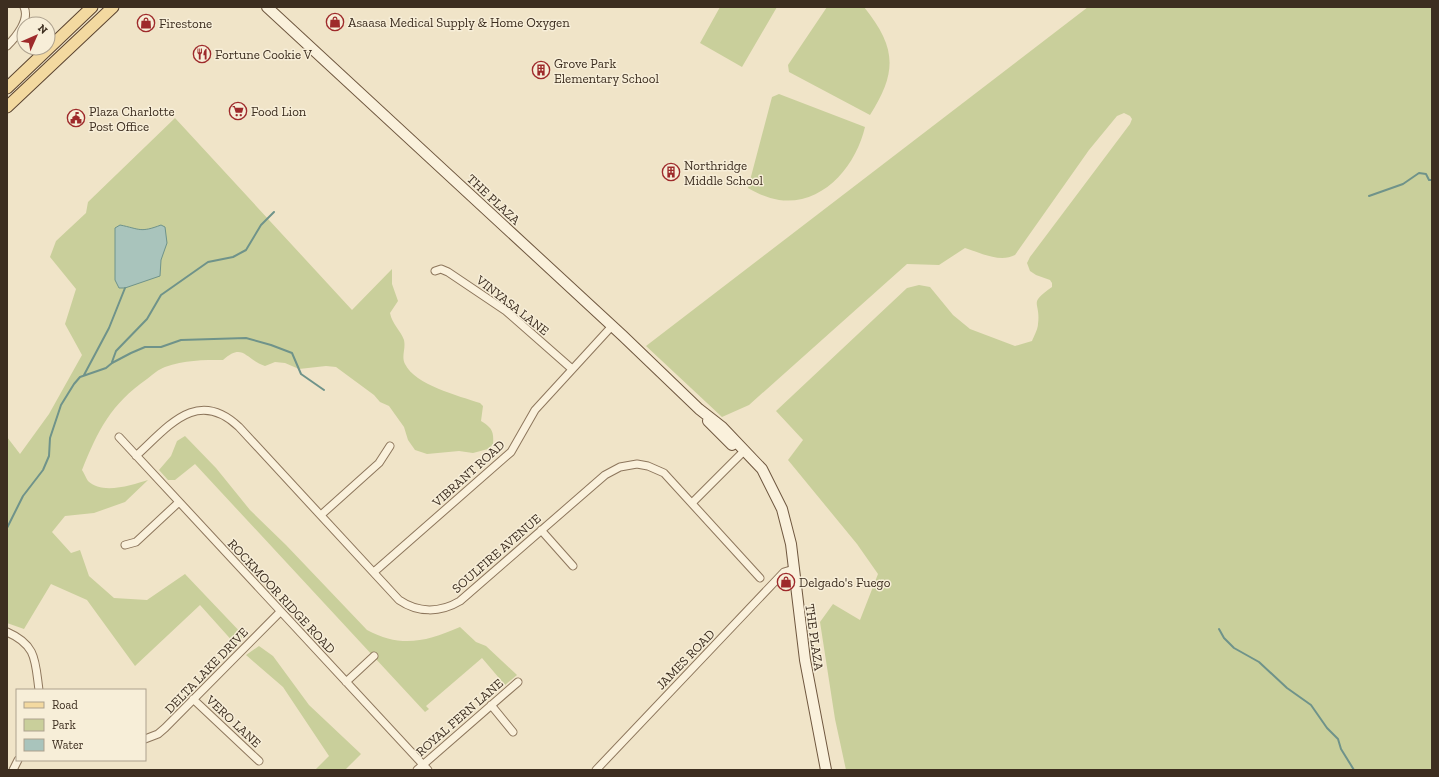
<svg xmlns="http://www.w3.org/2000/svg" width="1439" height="777" viewBox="0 0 1439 777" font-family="'Zilla Slab',serif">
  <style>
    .green { fill: #c9cf9b }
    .water { fill: #a9c4bc; stroke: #6f938a }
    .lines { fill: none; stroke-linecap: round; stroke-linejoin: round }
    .stream { stroke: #6f938a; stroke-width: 2 }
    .street-casing { stroke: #8d765c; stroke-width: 9 }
    .secondary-casing { stroke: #6f573f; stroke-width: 12 }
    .primary-casing { stroke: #5b4430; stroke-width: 13 }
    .street { stroke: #faf1dc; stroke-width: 7 }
    .secondary { stroke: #faf1dc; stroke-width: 10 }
    .primary { stroke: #f3d9a0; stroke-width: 11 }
    .labels { text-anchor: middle; stroke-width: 3; stroke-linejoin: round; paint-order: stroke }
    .poi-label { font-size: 13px; fill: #3d2e20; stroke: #f7eed8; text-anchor: start }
    .street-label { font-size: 13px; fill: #3d2e20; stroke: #f7eed8 }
  </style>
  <rect width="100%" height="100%" fill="#f0e4c8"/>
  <path class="green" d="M720 7H777L742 67 700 43Z
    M827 7H864C896 47 898 71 870 115L789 72 788 65Z
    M1088 7H1432V770H846L835 719 820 622 833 604 860 620 878 574 857 544 788 460 803 440 776 411 907 288 919 285 930 287 953 315 970 329 1015 346 1032 341C1034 336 1038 329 1038 324 1041 300 1027 305 1052 287V283L1050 280 1036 275 1030 271 1027 263 1030 257 1130 124 1132 119 1130 116 1124 113 1117 116 1089 150 1015 255C1000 263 981 253 965 248L939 265 907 264 749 405 722 417 646 346Z
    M779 94 865 127C856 166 823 206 779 200 768 198 758 194 748 188L772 97Z
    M175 118 352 310 392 269V284L398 301 390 313C392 324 401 331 404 340 406 349 401 356 405 364 415 385 459 396 480 403L483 406 481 421C492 428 494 431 493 444L488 449 473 453 459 451 427 454 415 450 408 440 404 427 389 406 380 402 374 395 336 367 326 366 299 369 285 363 275 362 265 366C245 359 243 342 223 360 203 360 184 360 165 367 159 369 152 375 147 379 111 404 98 430 82 470 84 473 86 478 88 481 102 495 132 485 148 480L125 502 94 513 65 516 52 532 71 553 80 550 89 576 114 598 147 600 185 574 244 636 235 644 200 605 135 666 87 600 51 584 24 629 7 623V437L20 454 49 414 82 355 65 324 76 289 50 257 56 241 86 213 88 202Z
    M185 436 216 468 250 510 286 545 367 630C401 648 425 642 460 627L476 642 486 646 517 675 505 685 482 658 426 706 429 709 425 712 195 464 175 480H168L159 470 171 456 177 441Z
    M259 646 273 656 309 705 361 754 345 770H315L329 756 283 687 246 655Z"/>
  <path class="water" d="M161 225 165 227 167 243 161 260 160 276 125 288H119L115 280V228L120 225C140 229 140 233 161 225Z"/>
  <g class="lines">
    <path class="stream" d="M1369 196 1403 184 1419 173 1426 174 1429 180H1432
      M112 362 116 351 147 319 161 295 208 262 233 257 246 250 261 225 274 212
      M84 375 109 328 125 288
      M7 528 23 496 43 470 49 456 50 438 61 405 74 384 80 377 106 368 112 363 131 353 145 347H161L181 340 246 338 271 345 292 353 301 374 324 390
      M1219 629 1224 638 1234 648 1259 662 1287 688 1311 705 1327 728 1338 739 1341 749 1354 770"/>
    <defs>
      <path id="street" d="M7 46C16 37 30 20 24 7
        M435 271 441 269 448 272 506 311 572 369
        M119 437 428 770
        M136 456C168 427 197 387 239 427L399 600C418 613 440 613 460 601L605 475 620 467 637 464 648 466 664 473 760 578
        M692 503 741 454
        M321 515 379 463 390 446
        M541 530 573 566
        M125 545 136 542 179 502
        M374 572 511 452 535 410 612 326
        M7 632C37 645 35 661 39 690
        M346 682 374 656
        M193 699 259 761
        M491 705 513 732
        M145 739 158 734 165 728 280 612
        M13 770 18 760
        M417 770 518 682
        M596 770 784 572 794 569"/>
      <path id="secondary" d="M267 7 623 336 699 409 722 427 762 469 782 509 791 544 805 660 826 770
        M708 421 732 445"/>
      <path id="primary" d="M7 88 92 7
        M7 107 113 7"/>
    </defs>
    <use href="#street" class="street-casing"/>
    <use href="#secondary" class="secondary-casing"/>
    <use href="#primary" class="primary-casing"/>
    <use href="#street" class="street"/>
    <use href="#secondary" class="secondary"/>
    <use href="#primary" class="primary"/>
  </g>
  <defs>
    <symbol id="shop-ring" viewBox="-11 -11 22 22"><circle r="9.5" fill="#f7eed8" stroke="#9e2a2b" stroke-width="1.5"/><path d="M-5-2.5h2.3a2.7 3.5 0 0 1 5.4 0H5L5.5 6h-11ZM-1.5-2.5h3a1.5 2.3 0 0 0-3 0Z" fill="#9e2a2b"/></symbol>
    <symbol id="restaurant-ring" viewBox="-11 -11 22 22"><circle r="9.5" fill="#f7eed8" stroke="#9e2a2b" stroke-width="1.5"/><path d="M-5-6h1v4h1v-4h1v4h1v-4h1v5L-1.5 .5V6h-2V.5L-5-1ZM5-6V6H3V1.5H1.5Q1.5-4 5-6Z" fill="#9e2a2b"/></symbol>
    <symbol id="building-ring" viewBox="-11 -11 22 22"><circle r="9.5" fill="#f7eed8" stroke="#9e2a2b" stroke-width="1.5"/><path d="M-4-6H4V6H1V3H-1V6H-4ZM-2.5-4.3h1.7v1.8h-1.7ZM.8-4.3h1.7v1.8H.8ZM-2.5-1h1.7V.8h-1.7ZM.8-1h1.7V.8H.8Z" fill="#9e2a2b"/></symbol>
    <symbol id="supermarket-ring" viewBox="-11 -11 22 22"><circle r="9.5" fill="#f7eed8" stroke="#9e2a2b" stroke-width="1.5"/><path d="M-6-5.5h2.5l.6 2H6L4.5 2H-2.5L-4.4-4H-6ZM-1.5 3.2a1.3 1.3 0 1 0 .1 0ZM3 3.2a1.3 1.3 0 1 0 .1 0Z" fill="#9e2a2b"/></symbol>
    <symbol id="civic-ring" viewBox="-11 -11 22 22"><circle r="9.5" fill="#f7eed8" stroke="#9e2a2b" stroke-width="1.5"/><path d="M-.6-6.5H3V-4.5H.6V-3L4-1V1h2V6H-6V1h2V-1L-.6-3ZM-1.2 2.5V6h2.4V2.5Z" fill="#9e2a2b"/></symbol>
  </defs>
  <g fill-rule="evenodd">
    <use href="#shop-ring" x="325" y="12" width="20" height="20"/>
    <use href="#shop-ring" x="136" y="13" width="20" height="20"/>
    <use href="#restaurant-ring" x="192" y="44" width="20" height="20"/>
    <use href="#building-ring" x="531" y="60" width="20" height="20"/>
    <use href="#supermarket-ring" x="228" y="101" width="20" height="20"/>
    <use href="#civic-ring" x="66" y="108" width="20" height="20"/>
    <use href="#building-ring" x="661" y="162" width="20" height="20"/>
    <use href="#shop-ring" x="776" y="572" width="20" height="20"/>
  </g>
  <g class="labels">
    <g class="poi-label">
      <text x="348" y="27">Asaasa Medical Supply &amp; Home Oxygen</text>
      <text x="159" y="28">Firestone</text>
      <text x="215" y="59">Fortune Cookie V</text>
      <text x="554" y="68">Grove Park<tspan x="554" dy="15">Elementary School</tspan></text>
      <text x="89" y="116">Plaza Charlotte<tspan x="89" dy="15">Post Office</tspan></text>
      <text x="251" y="116">Food Lion</text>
      <text x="684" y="170">Northridge<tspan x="684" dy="15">Middle School</tspan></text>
      <text x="799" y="587">Delgado's Fuego</text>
    </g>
    <g class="street-label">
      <text transform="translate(494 199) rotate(43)" y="5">THE PLAZA</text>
      <text transform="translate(513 305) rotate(38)" y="5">VINYASA LANE</text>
      <text transform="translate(468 473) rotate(-42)" y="5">VIBRANT ROAD</text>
      <text transform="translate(496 553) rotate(-41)" y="5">SOULFIRE AVENUE</text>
      <text transform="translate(282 596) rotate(47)" y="5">ROCKMOOR RIDGE ROAD</text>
      <text transform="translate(815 637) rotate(82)" y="5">THE PLAZA</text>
      <text transform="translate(685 659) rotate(-46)" y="5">JAMES ROAD</text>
      <text transform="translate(206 670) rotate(-46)" y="5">DELTA LAKE DRIVE</text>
      <text transform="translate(459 717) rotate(-41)" y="5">ROYAL FERN LANE</text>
      <text transform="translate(234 721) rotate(43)" y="5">VERO LANE</text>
    </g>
  </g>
  <rect width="1439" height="777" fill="none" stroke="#3d2e20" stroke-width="16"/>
  <rect x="16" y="689" width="130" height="72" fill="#f7eed8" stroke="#ada18e"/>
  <rect x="24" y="702" width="20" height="6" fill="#f3d9a0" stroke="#ada18e"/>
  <text x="52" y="709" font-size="12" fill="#3d2e20">Road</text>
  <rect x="24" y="719" width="20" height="12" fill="#c9cf9b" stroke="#ada18e"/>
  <text x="52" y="729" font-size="12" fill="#3d2e20">Park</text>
  <rect x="24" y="739" width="20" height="12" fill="#a9c4bc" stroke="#ada18e"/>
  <text x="52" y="749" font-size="12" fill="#3d2e20">Water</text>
  <g transform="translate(36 36) rotate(45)"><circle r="19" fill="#f7eed8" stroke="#ada18e"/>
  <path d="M0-3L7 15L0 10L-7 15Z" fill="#9e2a2b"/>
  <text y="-6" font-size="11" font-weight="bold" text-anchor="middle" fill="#3d2e20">N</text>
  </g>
</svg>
